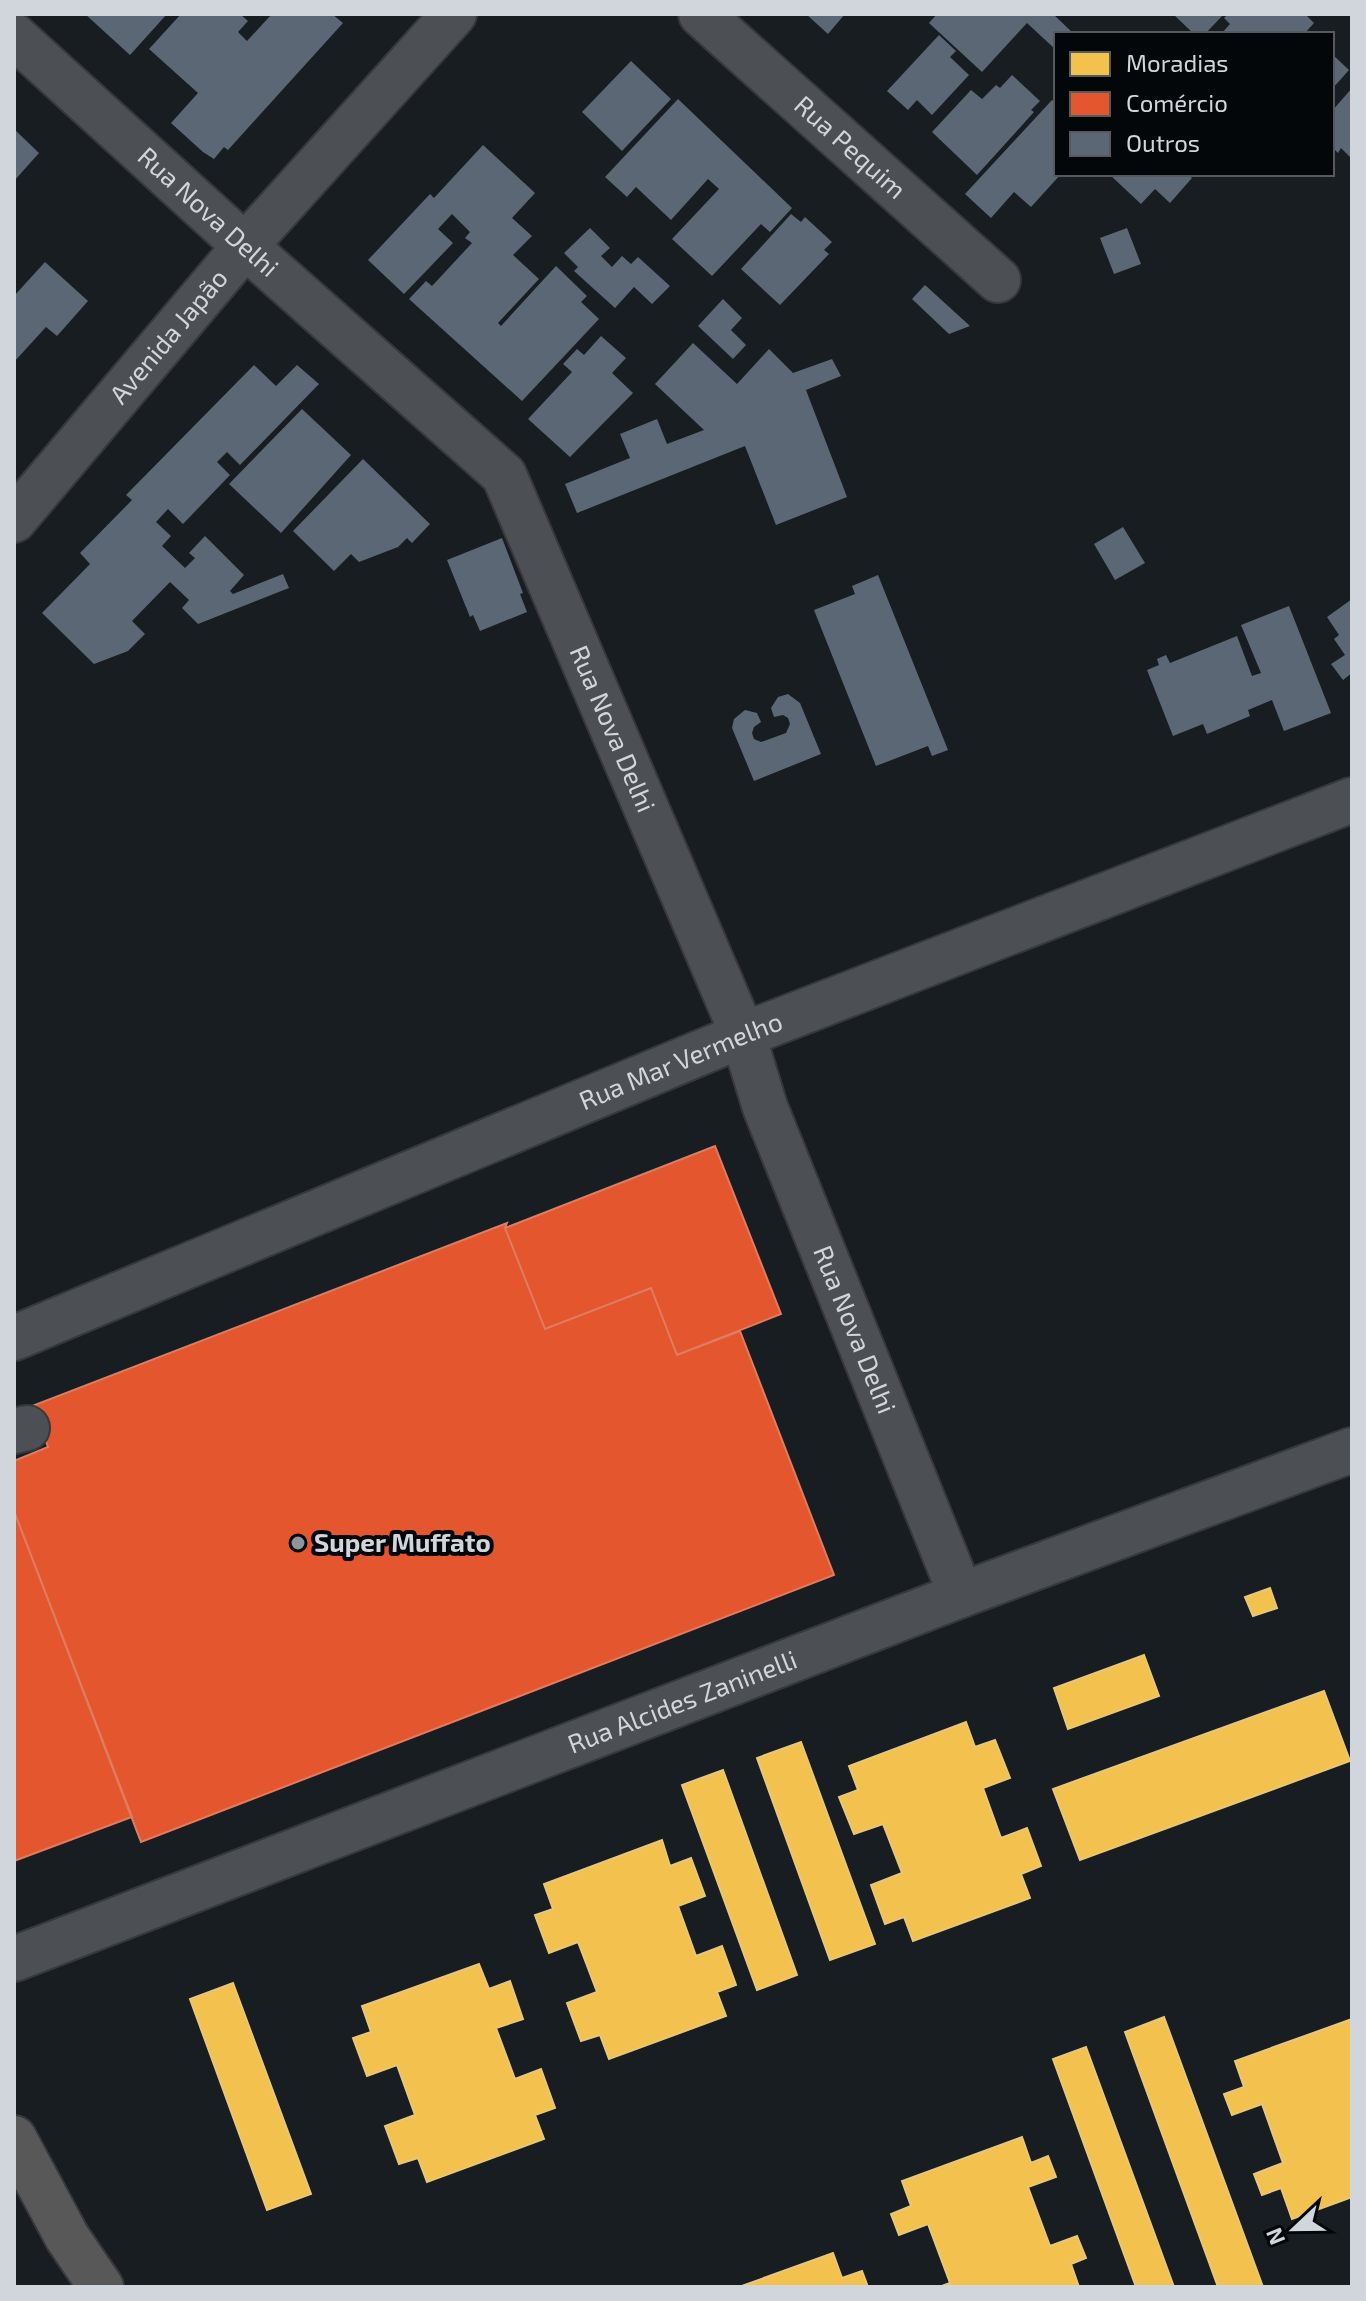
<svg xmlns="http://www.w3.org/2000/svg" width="1366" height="2301" viewBox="0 0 1366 2301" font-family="'Exo 2',sans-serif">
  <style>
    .homes { fill: #f2c14e; stroke: #e8c779; stroke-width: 2 }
    .shops { fill: #e4572e; stroke: #de7d62; stroke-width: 2 }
    .building { fill: #5b6775 }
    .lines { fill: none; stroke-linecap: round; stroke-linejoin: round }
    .minor-casing { stroke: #36383d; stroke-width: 48 }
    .major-casing { stroke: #36383d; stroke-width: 48 }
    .minor { stroke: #4c4f53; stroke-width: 44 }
    .major { stroke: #585858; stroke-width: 44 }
    .poi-dot { fill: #90959b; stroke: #04070a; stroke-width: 3 }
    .labels { text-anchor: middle; stroke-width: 8; stroke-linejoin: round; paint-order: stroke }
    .street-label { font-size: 26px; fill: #d1d6dc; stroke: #04070a }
    .poi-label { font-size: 26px; font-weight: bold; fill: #d1d6dc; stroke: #04070a; text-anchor: start }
  </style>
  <rect width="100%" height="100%" fill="#181d22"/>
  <path class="homes" d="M1270 1588 1277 1608 1253 1616 1245 1597Z
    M1144 1655 1159 1696 1068 1729 1054 1688Z
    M1324 1691 1350 1761 1080 1860 1053 1789Z
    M966 1722 975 1747 995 1740 1010 1778 983 1788 1001 1838 1027 1828 1041 1866 1021 1874 1030 1898 913 1941 904 1917 885 1924 871 1885 902 1873 883 1824 854 1834 839 1797 858 1790 849 1766Z
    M801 1742 875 1944 830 1960 757 1758Z
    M723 1770 797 1975 757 1990 682 1785Z
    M662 1840 670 1866 691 1858 705 1896 678 1906 696 1956 722 1946 736 1985 717 1992 726 2016 609 2059 600 2035 581 2041 567 2003 597 1992 578 1942 549 1953 535 1915 553 1909 544 1884Z
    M479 1964 489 1989 510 1981 523 2019 496 2028 515 2079 541 2069 555 2108 535 2115 544 2139 427 2182 418 2158 399 2164 385 2126 415 2115 397 2065 367 2076 353 2038 371 2032 362 2006Z
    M233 1983 311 2194 267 2210 190 1999Z
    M1164 2017 1263 2287H1218L1125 2032Z
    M1352 2019V2197L1292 2219 1281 2188 1262 2195 1254 2174 1283 2163 1262 2104 1232 2115 1224 2094 1244 2087 1235 2061Z
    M1086 2047 1174 2287H1136L1053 2059Z
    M1022 2137 1031 2163 1048 2156 1056 2177 1028 2187 1050 2246 1077 2236 1086 2258 1071 2264 1079 2287H939L950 2283 928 2224 899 2235 891 2214 911 2206 902 2181Z
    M833 2253 842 2278 862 2271 868 2287H739Z"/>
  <path class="shops" d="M715 1146 781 1314 677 1355 651 1288 545 1329 505 1228Z
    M507 1223 505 1228 545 1329 651 1288 677 1355 740 1331 834 1575 141 1842 14 1511V1461L48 1447 32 1406Z
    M14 1511 132 1817 14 1861Z"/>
  <path class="building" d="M85 14H167L130 55Z
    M181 14H240L248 21 238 32 247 41 272 14H332L343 23 228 150 224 147 214 159 203 152 171 123 198 93 149 49Z
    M806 14H845L828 34Z
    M937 14H1053L1074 34H1056V50L1027 23 982 72 929 23Z
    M1173 14H1224L1205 34H1194Z
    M1228 14H1305L1314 23 1304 34H1221L1230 24 1224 18Z
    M939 35 956 51 950 57 969 75 932 115 917 100 908 110 887 91Z
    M1332 54 1349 70 1332 89Z
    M631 61 671 99 622 151 582 112Z
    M1012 75 1040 101 1031 110 1034 112 977 175 932 132 971 90 982 99 996 85 1000 88Z
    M1352 88V159L1341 148 1338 153 1332 147V111Z
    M678 99 792 208 770 232 761 224 712 276 672 239 719 189 708 179 671 220 636 187 627 197 605 177Z
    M1052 100 1056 103V174H1061L1031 207 1014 192 991 218 965 194Z
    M14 129 39 153 14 181Z
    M483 145 535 193 512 218 532 236 513 255 539 279 498 323 501 326 556 266 587 296 581 302 599 319 522 401 409 299 426 281 432 286 472 243 465 238 470 232 452 214 438 229 453 243 404 294 368 260 430 194 434 198Z
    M1109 174H1187L1192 178 1170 203 1155 189 1141 204Z
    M791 214 801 222 805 217 832 242 824 250 829 254 780 305 741 269Z
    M590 228 610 248 601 256 612 267 622 256 631 264 638 257 670 286 652 304 634 287 615 308 574 271 578 267 564 253Z
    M1127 228 1141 264 1114 274 1100 238Z
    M45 262 88 301 57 336 46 327 14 362V296Z
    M925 285 970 326 949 334 912 299Z
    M723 299 742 318 731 330 746 345 733 359 698 326Z
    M601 336 626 358 612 373 633 393 570 457 528 419 572 372 563 364 577 349 584 355Z
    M693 343 737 384 769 349 793 373 832 359 841 376 806 390 847 497 776 525 745 446 577 513 565 484 630 458 620 434 657 419 667 444 704 430 655 384Z
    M254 365 276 386 297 365 319 384 240 465 227 452 217 462 230 475 183 524 168 509 156 522 171 536 162 546 185 568 195 558 189 553 205 536 244 575 230 591 233 594 283 574 289 588 198 624 182 608 189 600 170 582 132 621 145 634 128 651 94 664 42 613 90 564 80 553 132 500 126 495Z
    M302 409 351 455 281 533 229 484Z
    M363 459 430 524 412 543 407 538 398 547 359 562 351 554 334 571 293 531Z
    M1123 527 1145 563 1115 580 1094 544Z
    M502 538 523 593 520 594 527 612 480 631 473 615 470 617 447 560Z
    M878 575 948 750 932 756 928 746 876 766 814 610 855 594 852 586Z
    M1352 599V673L1343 680 1331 664 1345 655 1334 639 1339 635 1327 617Z
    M1289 606 1331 713 1284 731 1272 700 1248 710 1250 716 1207 734 1203 724 1173 736 1147 670 1159 665 1157 659 1166 655 1170 663 1237 636 1252 676 1261 673 1241 625Z
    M788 694 800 703 821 754 754 781 732 728 734 719 745 710 757 713 761 722 754 727 752 733 754 739 761 742 786 733 790 724 788 718 783 715 774 717 771 708 778 697Z"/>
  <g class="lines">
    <defs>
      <g id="minor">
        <path id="s1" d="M701 14 998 280"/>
        <path id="s2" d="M14 36 245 246 504 475 743 1035 765 1107 961 1595"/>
        <path id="s3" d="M14 520 245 246 454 14"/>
        <path id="s4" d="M14 1338 743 1035 1352 800"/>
        <path d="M14 1431 27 1428"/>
        <path id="s5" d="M14 1959 961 1595 1352 1450"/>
      </g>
      <path id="major" d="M14 2138 67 2237 101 2287"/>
    </defs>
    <use href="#minor" class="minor-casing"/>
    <use href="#major" class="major-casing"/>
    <use href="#minor" class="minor"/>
    <use href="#major" class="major"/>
  </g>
  <circle class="poi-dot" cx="298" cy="1543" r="8"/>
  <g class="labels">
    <g class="street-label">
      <text dy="9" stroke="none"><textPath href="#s1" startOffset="200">Rua Pequim</textPath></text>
      <text dy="9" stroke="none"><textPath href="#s2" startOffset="262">Rua Nova Delhi</textPath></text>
      <text dy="9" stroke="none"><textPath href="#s3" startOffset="240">Avenida Japão</textPath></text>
      <text dy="9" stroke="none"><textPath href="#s2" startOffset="934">Rua Nova Delhi</textPath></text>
      <text dy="9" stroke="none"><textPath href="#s4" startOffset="722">Rua Mar Vermelho</textPath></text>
      <text dy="9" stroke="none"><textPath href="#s2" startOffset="1582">Rua Nova Delhi</textPath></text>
      <text dy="9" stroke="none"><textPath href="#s5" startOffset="716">Rua Alcides Zaninelli</textPath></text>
    </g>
    <g class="poi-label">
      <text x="314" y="1552">Super Muffato</text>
    </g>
  </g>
  <rect width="1366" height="2301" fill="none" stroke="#d1d6dc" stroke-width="32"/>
  <rect x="1054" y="32" width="280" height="144" fill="#04070a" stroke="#565a5e" stroke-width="2"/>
  <rect x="1070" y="52" width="40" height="24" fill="#f2c14e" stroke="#565a5e" stroke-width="2"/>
  <text x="1126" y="72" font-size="24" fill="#d1d6dc">Moradias</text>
  <rect x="1070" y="92" width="40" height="24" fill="#e4572e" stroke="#565a5e" stroke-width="2"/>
  <text x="1126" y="112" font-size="24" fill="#d1d6dc">Comércio</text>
  <rect x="1070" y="132" width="40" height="24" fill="#5b6775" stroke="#565a5e" stroke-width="2"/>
  <text x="1126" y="152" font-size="24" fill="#d1d6dc">Outros</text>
  <g transform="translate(1294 2229) rotate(248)" stroke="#04070a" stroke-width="6" paint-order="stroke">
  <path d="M0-6L14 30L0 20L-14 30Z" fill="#d1d6dc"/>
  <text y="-12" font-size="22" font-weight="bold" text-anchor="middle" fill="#d1d6dc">N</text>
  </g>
</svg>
